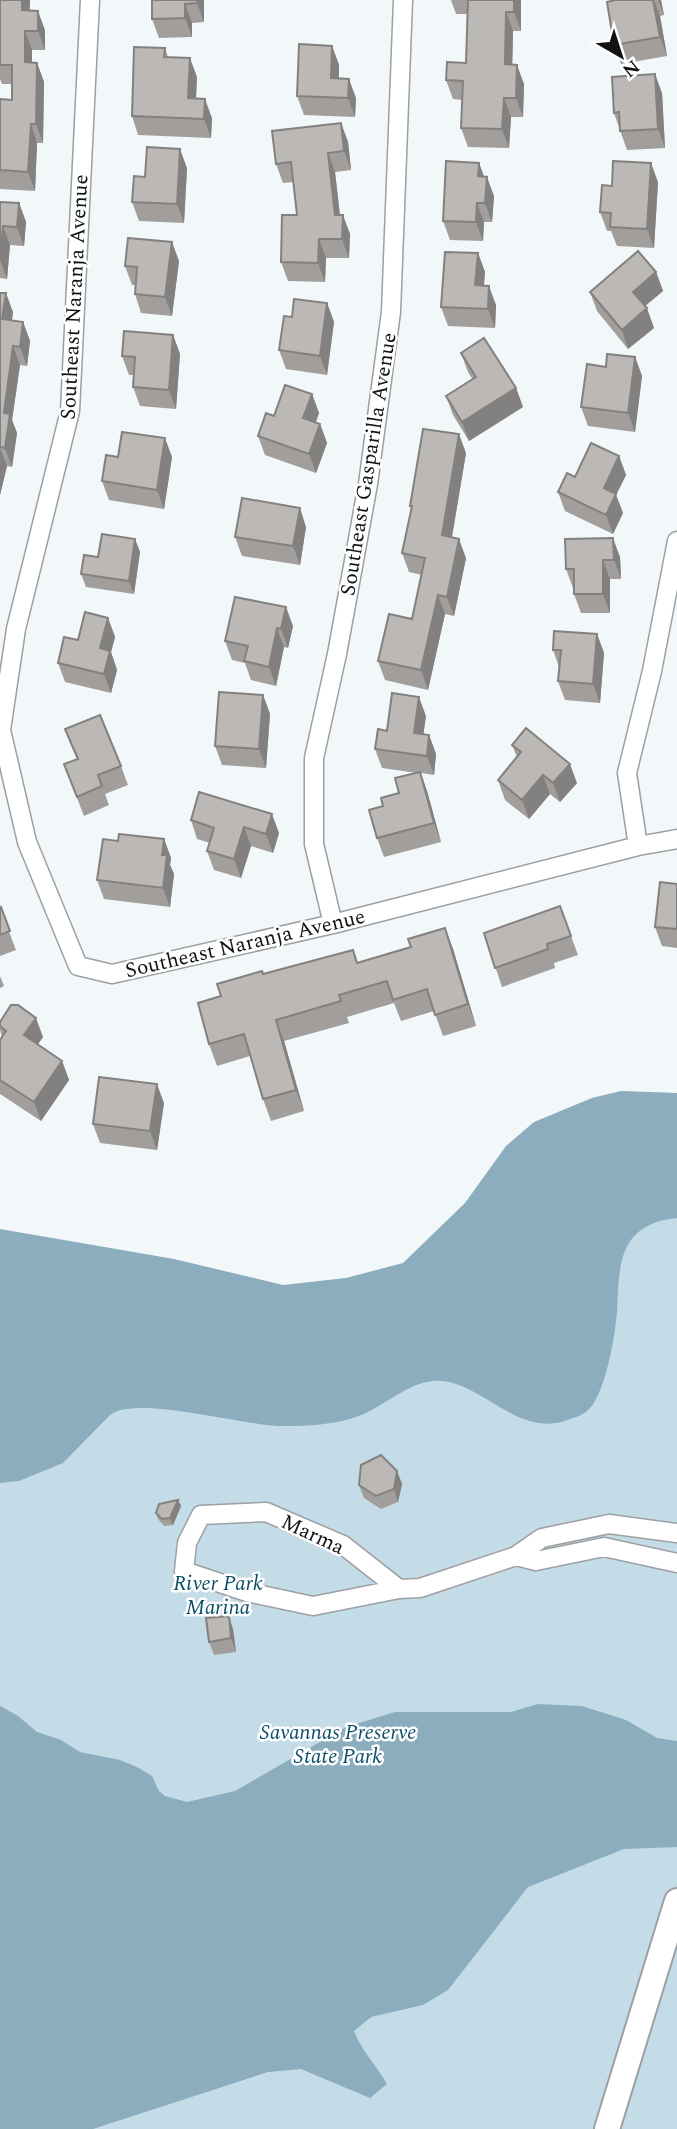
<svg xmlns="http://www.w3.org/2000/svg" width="677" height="2129" viewBox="0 0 677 2129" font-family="Spectral,serif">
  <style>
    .green { fill: #c4dbe8 }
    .water { fill: #8badbe }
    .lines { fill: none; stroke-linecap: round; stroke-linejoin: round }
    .minor-casing { stroke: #9ca0a2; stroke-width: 21 }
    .secondary-casing { stroke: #9ca0a2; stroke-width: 28 }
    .minor { stroke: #fff; stroke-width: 18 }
    .secondary { stroke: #fff; stroke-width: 24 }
    .wall { fill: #a19e9c }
    .shaded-wall { fill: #83817f }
    .building { fill: #bbb8b5; stroke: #83817f; stroke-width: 2 }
    .labels { text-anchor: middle; stroke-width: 5; stroke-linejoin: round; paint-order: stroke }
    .street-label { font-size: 21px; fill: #101213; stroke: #fff }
    .park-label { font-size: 21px; font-style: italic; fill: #0c4e67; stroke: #fff }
  </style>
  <rect width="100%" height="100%" fill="#f2f7f9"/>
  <path class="green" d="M677 1159V2129H0V1311L291 1360Z"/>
  <path class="water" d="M621 1091 677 1093V1218C618 1224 619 1265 617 1312 615 1336 605 1398 586 1412 580 1416 568 1420 561 1422 520 1432 490 1394 453 1383 415 1372 389 1406 356 1417 333 1425 307 1426 283 1426 247 1427 136 1394 110 1415L63 1463 19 1481 0 1483V1229L174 1259 283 1285 346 1278 403 1263 465 1203 506 1146 534 1122 592 1098Z
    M538 1704 582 1706 626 1720 657 1738 677 1741V1847L624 1849 528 1887 448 1990 423 2005 371 2017 354 2031C361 2050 377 2066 387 2084L370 2098 301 2069 268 2072 93 2129H0V1706L18 1716 37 1732 61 1740 80 1752 120 1760 137 1767 152 1776 159 1791 165 1796 187 1802 235 1791 346 1727 395 1712H511Z"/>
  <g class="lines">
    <defs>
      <path id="minor" d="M90 0 70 411 16 629 1 730 27 842 78 966 112 974 333 924 638 846 677 839
        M638 846 627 773 652 671 677 541
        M333 924 314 844V758L337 654 368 484 391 312 403 0
        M516 1556 536 1561 604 1547 677 1563
        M399 1589 343 1545 266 1512 201 1515 187 1543 184 1571 247 1592 313 1606 399 1589 420 1588 516 1556 542 1538 609 1524 677 1533"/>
      <path id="secondary" d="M607 2129 677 1901"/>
    </defs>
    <use href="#minor" class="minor-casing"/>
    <use href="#secondary" class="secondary-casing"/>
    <use href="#minor" class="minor"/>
    <use href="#secondary" class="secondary"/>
  </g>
  <path class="wall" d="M0 0H30L29 10 45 30V50H32V63H37L44 82 43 143H37L35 191 0 189V99L12 100V84H2L0 79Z
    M152 0H204V22L192 23V37L159 38 152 19Z
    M451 0H521V31H513L512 64 524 84 523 117H511L509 148 468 147 461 128 462 100 453 99 446 80 466 63 467 14H456Z
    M615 0H661L664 15 660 16 667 56 621 64 614 45Z
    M332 46 339 65V78L356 98 355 117 304 115 297 96Z
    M165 48 168 57 197 77 196 99 212 118 211 138 138 135 132 116Z
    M662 93 665 148 627 150 614 113Z
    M341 123 348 142 351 170 335 172 340 215 350 234 349 258H326L325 282 288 281 281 262 297 215 293 182 283 183 276 164Z
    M479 163 484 177 494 196 492 222H484L483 241 450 240 443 221Z
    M187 168 184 223 139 221 132 202 145 177Z
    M658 182 654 248 617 246 611 231H607L600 212 612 186Z
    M0 202 19 203 26 222 24 246 10 245 7 279 0 278Z
    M478 253 485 272 484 286 496 305 495 328 448 326 441 307Z
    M179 261 172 316 141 313 135 294V285H132L125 266Z
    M656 272 663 291 645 306 654 328 628 349 597 311 590 292Z
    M0 293 13 312 12 320 23 322 30 341 27 366 20 365 12 420 17 433 12 467 7 466 0 495Z
    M327 303 334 322 327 375 286 369 279 350 292 317Z
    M173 335 180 354 176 409 140 406 133 387 134 375H129L122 356Z
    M461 353 516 388 523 407 469 441 453 415 446 396 473 380 468 372Z
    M635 357 642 376 635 432 588 426 581 407 606 367Z
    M312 394 319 413 316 422 320 424 327 443 316 473 265 455 258 436 274 416Z
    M466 453 452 537 466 558 454 616 445 614 428 690 385 680 378 661 412 619 422 575 409 572 402 553 412 509 410 506Z
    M619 456 626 475 616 495 623 513 613 534 565 511 558 492 575 477Z
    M118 457H172L164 509 109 500 102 481Z
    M306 527 300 565 242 556 235 537Z
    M135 539 140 552 134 594 86 587 81 574 98 557Z
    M565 539 620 557 621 579H610V613H581L574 594V588H573L566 569Z
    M235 597 293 626 288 648 284 647 276 686 251 680 245 663 232 660 225 641Z
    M108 618 115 637 111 652 117 670 111 693 65 682 58 663 78 640Z
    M597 634 604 653 600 703 565 700 558 681 559 667 553 650Z
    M263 695 270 714 266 768 222 765 215 746Z
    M426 716 423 734 429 735 436 754 434 775 421 773 427 791 441 842 384 857 377 838 383 806 399 793 417 773 382 768 375 749 387 731Z
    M65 729 121 766 128 785 105 794 109 805 84 816 64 764 77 759Z
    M512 745 577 783 560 802 550 794 529 819 505 800 498 780 517 757Z
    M199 792 279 833 273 853 251 846 241 878 214 870 207 851 210 843 197 839 191 820Z
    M164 839 171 858 170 865 174 874 170 907 104 899 97 880 118 841Z
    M677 884V948L662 946 655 927Z
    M560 906 578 955 554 963 555 968 502 987 484 933Z
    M0 908 16 950 0 956Z
    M445 928 453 949 476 1026 443 1036 434 1011 401 1021 394 1003 347 1017 349 1023 284 1041 304 1111 271 1121 263 1099 250 1056 217 1066 209 1044 221 996 263 974 358 963 411 947Z
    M0 976 4 986 0 988Z
    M0 1022 43 1037 38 1044 62 1061 69 1080 41 1121 0 1094V1040L2 1037 0 1030Z
    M164 1103 157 1150 100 1143 93 1124Z
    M397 1471 402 1484 398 1502 381 1509 364 1498 359 1485Z
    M178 1500 181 1506 173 1525 164 1526 158 1519 156 1513Z
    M233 1629 236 1652 214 1655 209 1642Z"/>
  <path class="shaded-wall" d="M22 0H30L29 29 22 10Z
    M197 0H204V22L197 3Z
    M514 0H521V31L514 12Z
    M654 0 660 16 667 56 660 37Z
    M658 0H661L664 15Z
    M185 4 192 23V37L185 18Z
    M38 11 45 30V50L38 31Z
    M506 12 513 31 512 83 505 64Z
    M25 31 32 50V81L25 62Z
    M332 46 339 65 338 97 331 78Z
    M190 58 197 77 195 117 188 98Z
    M37 63 44 82 43 143 36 124Z
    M517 65 524 84 523 117 516 98Z
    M655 74 662 93 665 148 658 129Z
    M349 79 356 98 355 117 348 98Z
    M504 98 511 117 509 148 502 129Z
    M205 99 212 118 211 138 204 119Z
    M341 123 348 142 351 170 344 151Z
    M31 124 37 143 35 191 28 172Z
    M180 149 187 168 184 223 177 204Z
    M328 153 335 172 342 234 335 215Z
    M479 163 486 182 478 176Z
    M651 163 658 182 654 248 647 229Z
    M487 177 494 196 492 222 485 203Z
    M19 203 26 222 24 246 17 227Z
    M477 203 484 222 483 241 476 222Z
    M343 215 350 234 349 258 342 239Z
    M3 226 10 245 7 279 0 260Z
    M319 239 326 258 325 282 318 263Z
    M172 242 179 261 172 316 165 297Z
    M478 253 485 272 482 304 475 285Z
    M656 272 663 291 639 311 633 292Z
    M489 286 496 305 495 328 488 309Z
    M6 293 13 312 9 338 2 319Z
    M327 303 334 322 327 375 320 356Z
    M647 308 654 328 628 349 622 330Z
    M23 322 30 341 27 366 20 347Z
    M173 335 180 354 176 409 169 390Z
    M13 346 20 365 12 420 17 433 12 467 5 448 4 413Z
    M635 357 642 376 635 432 628 413Z
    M516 388 523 407 469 441 462 422Z
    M312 394 319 413 310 437 303 418Z
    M320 424 327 443 316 473 309 454Z
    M459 434 466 453 449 554 442 535Z
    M165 438 172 457 164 509 157 490Z
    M0 448 7 466 0 495Z
    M619 456 626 475 616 495 623 513 613 534 606 515 604 488Z
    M300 508 306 527 300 565 293 546Z
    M613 538 620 557 621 579 614 560Z
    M135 539 140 552 134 594 129 581Z
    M459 539 466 558 454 616 447 597Z
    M603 560 610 579V613L603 594Z
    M438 595 445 614 428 690 421 670Z
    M286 607 293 626 288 648 281 629Z
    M108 618 115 637 111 652 117 670 111 693 104 674 100 648Z
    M277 628 284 647 276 686 269 667Z
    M597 634 604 653 600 703 593 684Z
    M263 695 270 714 266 768 259 749Z
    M419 697 426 716 421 752 414 733Z
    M429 735 436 754 434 775 427 756Z
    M570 764 577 783 560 802 553 783Z
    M420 772 427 791 441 842 434 823Z
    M543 775 550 794 529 819 522 800Z
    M272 814 279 833 273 853 266 834Z
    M244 827 251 846 241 878 234 859Z
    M164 839 171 858 170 865 174 874 170 907 163 888 162 855Z
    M445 928 453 949 476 1026 468 1004Z
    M36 1018 43 1037 31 1054 24 1035Z
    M276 1020 284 1041 304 1111 296 1090Z
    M62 1061 69 1080 41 1121 34 1102Z
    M157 1084 164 1103 157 1150 150 1131Z
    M397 1471 402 1484 398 1502 394 1489Z
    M178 1500 181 1506 173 1525 170 1518Z
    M229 1616 233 1629 236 1652 231 1638Z"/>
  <path class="building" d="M0 0H22V10L38 11V31H25V62L37 63 36 124H31L28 172 0 170V99L12 100V65H0Z
    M152 0H197V3L185 4V18L152 19Z
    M468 0H514V12H506L505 64 517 65 516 98H504L502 129 461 128 463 81 446 80 447 62 466 63Z
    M615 0H653L660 37 614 45 607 2Z
    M299 44 332 46 331 78 349 79 348 98 297 96Z
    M134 47 165 48 164 57 190 58 188 98 205 99 204 119 132 116Z
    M655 74 658 129 620 131 619 112 614 113 612 77Z
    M341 123 344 151 328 153 335 215H343L342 239H319L318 263 281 262 282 215H297L291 162 276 164 272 131Z
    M147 147 180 149 177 204 132 202 134 176 145 177Z
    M446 161 479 163 478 176 487 177 485 203H477L476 222 443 221Z
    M613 161 651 163 647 229 610 227 611 213 600 212 602 185 612 186Z
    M0 202 19 203 17 227 3 226 0 260Z
    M128 238 172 242 165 297 135 294 137 267 125 266Z
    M638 251 656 272 633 292 647 308 622 330 590 292Z
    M445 252 478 253 475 285 489 286 488 309 441 307Z
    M0 293H6L2 319 23 322 20 347 13 346 4 413 10 414 5 448 0 447Z
    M294 299 327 303 320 356 279 350 284 316 292 317Z
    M124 331 173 335 169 390 133 387 135 357 122 356Z
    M484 338 516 388 462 422 446 396 476 377 461 353Z
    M607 354 635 357 628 413 581 407 587 364 606 367Z
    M285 385 312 394 303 418 320 424 309 454 258 436 266 413 274 416Z
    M423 429 459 434 442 535 459 539 447 597 438 595 421 670 378 661 389 614 412 619 425 558 402 553 412 506H410Z
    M122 432 165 438 157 490 102 481 106 455 118 457Z
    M591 443 619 456 604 488 616 494 606 515 558 492 567 473 575 477Z
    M242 498 300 508 293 546 235 537Z
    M102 534 135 539 129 581 81 574 84 555 98 557Z
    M613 538 614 560H603V594H574V569H566L565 539Z
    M235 597 286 607 281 629 277 628 269 667 244 661 248 646 225 641Z
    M85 612 108 618 100 648 110 651 104 674 58 663 64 637 78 640Z
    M554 631 597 634 593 684 558 681 561 650H553Z
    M219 692 263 695 259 749 215 746Z
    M392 693 419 697 414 733 429 735 427 756 375 749 378 729 387 731Z
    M100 715 121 766 98 775 102 786 77 797 64 764 78 759 65 729Z
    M526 728 570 764 553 783 543 775 522 800 498 780 521 752 512 745Z
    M420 772 434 823 377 838 369 810 383 806 381 798 399 793 395 778Z
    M199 792 272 814 266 834 244 827 234 859 207 851 214 828 191 820Z
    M119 834 164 839 162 855H167L163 888 97 880 103 839 118 841Z
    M660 882 677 884V929L655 927Z
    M560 906 571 936 547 944 548 949 495 968 484 933Z
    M1 907 10 931 0 935V908Z
    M445 928 468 1004 435 1015 427 989 393 1000 387 981 339 995 341 1001 276 1020 296 1090 263 1099 244 1034 209 1044 198 1003 221 996 217 984 262 971 263 974 353 950 357 963 411 947 408 939Z
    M11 1005H18L36 1018 24 1035 62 1061 34 1102 0 1080V1040L6 1031 0 1026V1022Z
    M99 1077 157 1084 150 1131 93 1124Z
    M381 1455 397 1471 394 1489 376 1496 359 1485 361 1465Z
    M178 1500 170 1518 162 1519 156 1513 159 1504Z
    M229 1616 231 1638 209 1642 206 1618Z"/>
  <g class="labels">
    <g class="street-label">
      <text transform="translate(74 297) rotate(-87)" y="7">Southeast Naranja Avenue</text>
      <text transform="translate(368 464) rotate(-81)" y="7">Southeast Gasparilla Avenue</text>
      <text transform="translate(245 943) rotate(-13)" y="7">Southeast Naranja Avenue</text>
      <text transform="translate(313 1534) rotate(25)" y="7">Marma</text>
    </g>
    <g class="park-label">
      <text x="218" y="1590">River Park<tspan x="218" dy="24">Marina</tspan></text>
      <text x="338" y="1739">Savannas Preserve<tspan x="338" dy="24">State Park</tspan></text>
    </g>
  </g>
  <g transform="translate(621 56) rotate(141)" stroke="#ffffff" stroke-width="5" paint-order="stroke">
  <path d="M0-5L12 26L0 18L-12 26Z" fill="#101213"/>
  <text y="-10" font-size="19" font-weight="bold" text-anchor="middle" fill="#101213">N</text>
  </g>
</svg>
